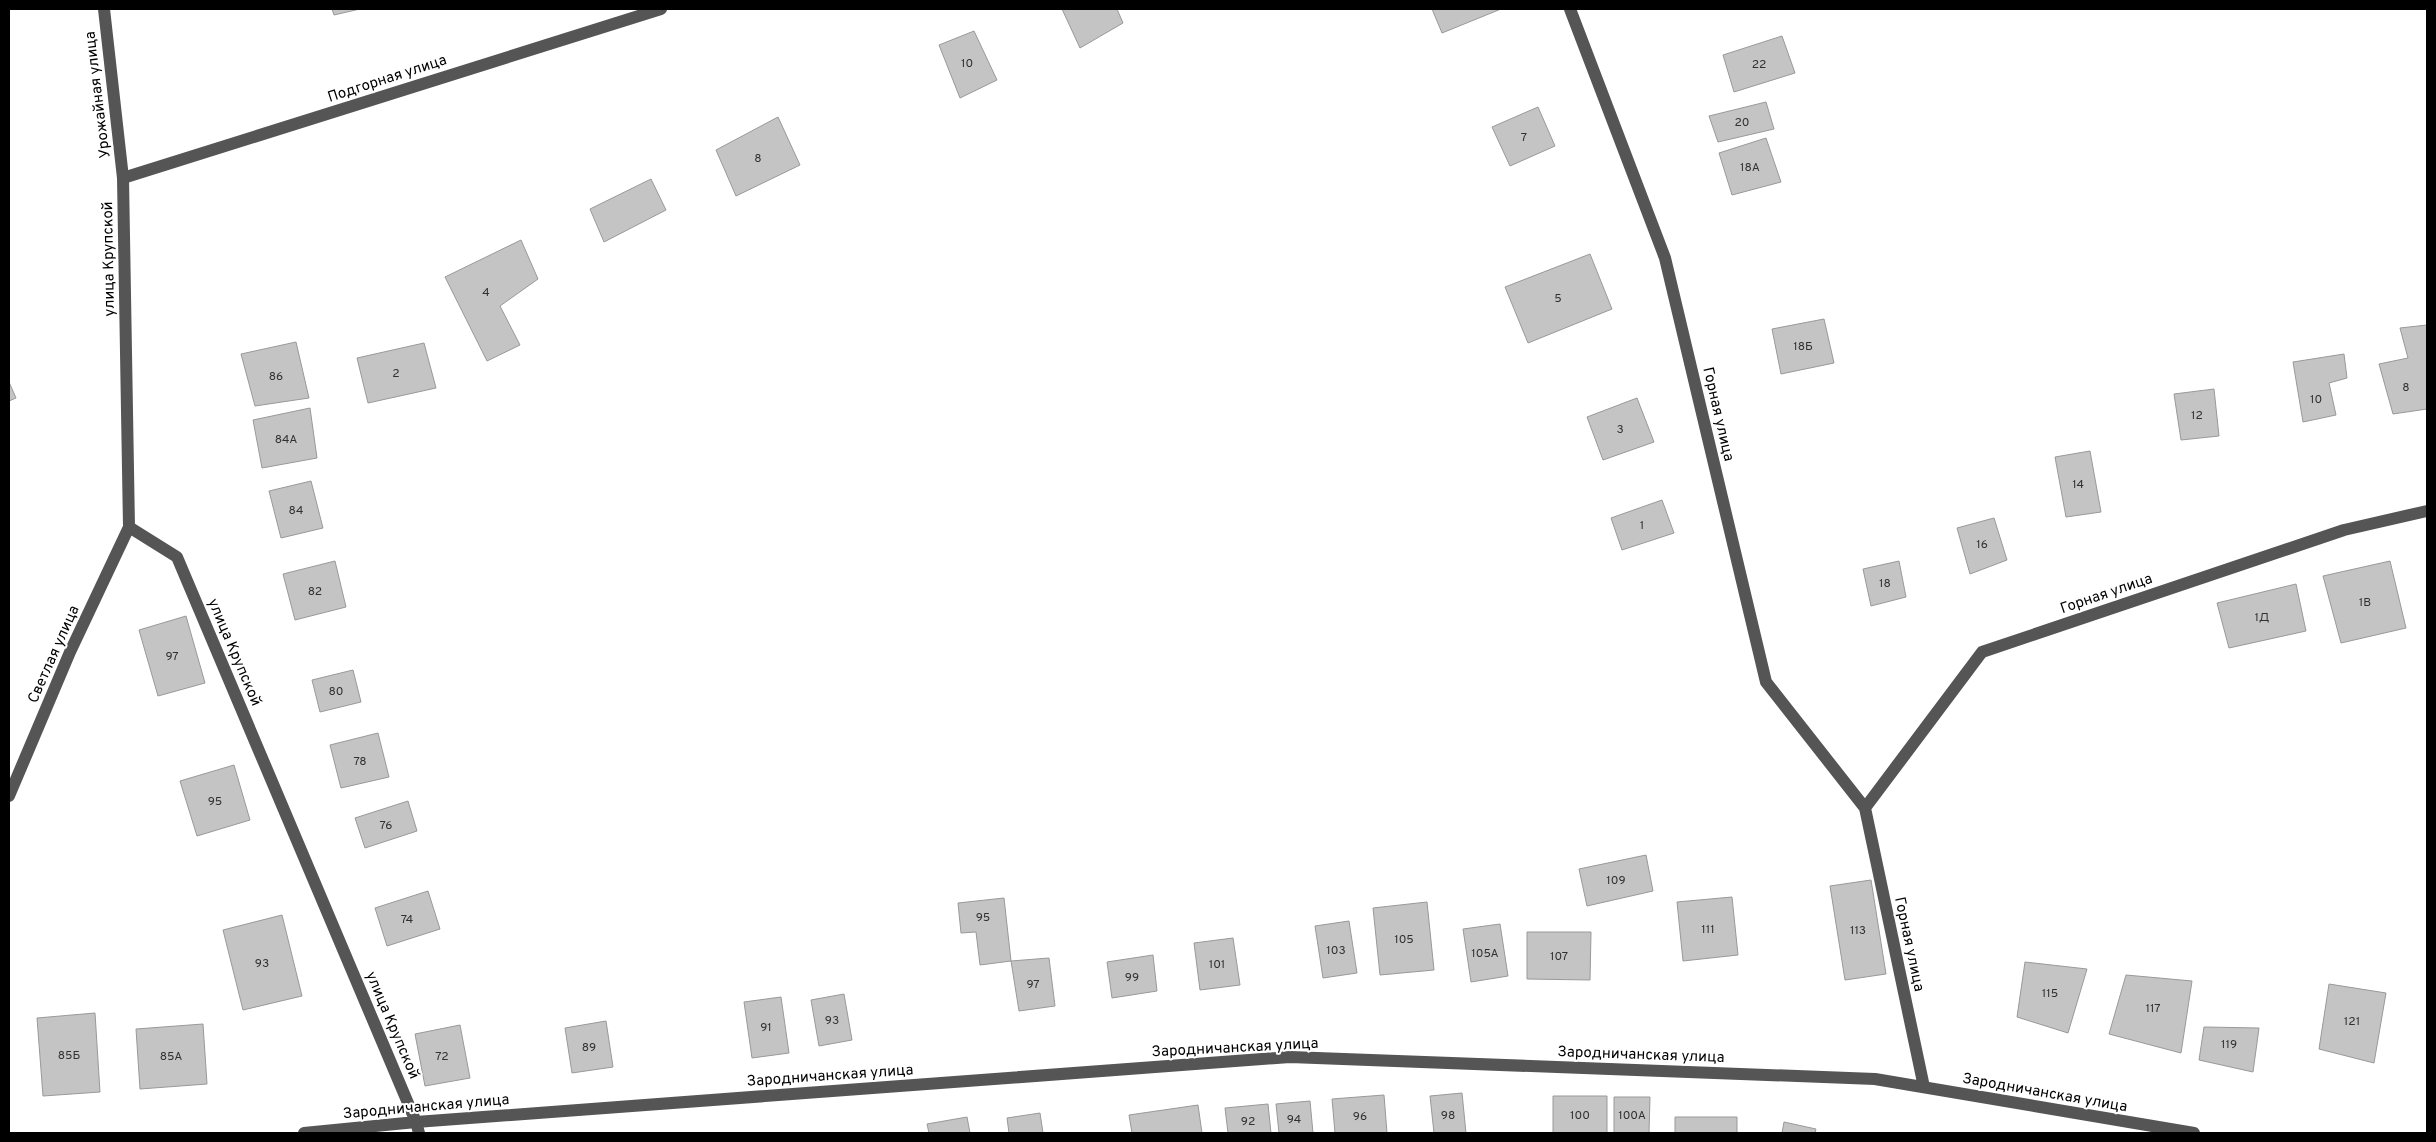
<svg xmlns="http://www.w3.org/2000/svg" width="2436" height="1142" viewBox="0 0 2436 1142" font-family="Overpass,sans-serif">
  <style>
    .building { fill: #c4c4c4; stroke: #999 }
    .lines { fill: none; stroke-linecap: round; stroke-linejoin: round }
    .minor { stroke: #555; stroke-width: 12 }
    .labels { text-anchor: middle; stroke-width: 4; stroke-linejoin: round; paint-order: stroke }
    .number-label { font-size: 12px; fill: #313131 }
    .street-label { font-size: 15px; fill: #000; stroke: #fff }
  </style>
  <rect width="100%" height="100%" fill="#fff"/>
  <path class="building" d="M332 9H360L334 15Z
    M1062 9H1117L1123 23 1080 48Z
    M1432 9H1501L1442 33Z
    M974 31 997 80 960 98 939 45Z
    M1782 36 1795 73 1734 92 1723 55Z
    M1766 102 1774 129 1718 142 1709 116Z
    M1538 107 1555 146 1510 166 1492 127Z
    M778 117 800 165 736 196 716 150Z
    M1766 138 1781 182 1732 195 1719 153Z
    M651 179 666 210 604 242 590 209Z
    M521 240 538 279 500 306 520 345 487 361 445 277Z
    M1590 254 1612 309 1528 343 1505 287Z
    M1824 319 1834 363 1781 374 1772 329Z
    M2427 325V409L2393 414 2379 364 2408 358 2400 328Z
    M296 342 309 398 255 406 241 354Z
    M424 343 436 388 368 403 357 358Z
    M2344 354 2347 378 2329 383 2336 415 2303 422 2293 362Z
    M9 382 16 398 9 401Z
    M2214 389 2219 436 2181 440 2174 394Z
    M1637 398 1654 442 1603 460 1587 417Z
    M310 408 317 458 262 468 253 420Z
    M2090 451 2101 512 2066 517 2055 457Z
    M311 481 323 528 281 538 269 491Z
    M1662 500 1674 533 1622 550 1611 518Z
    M1994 518 2007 560 1970 574 1957 528Z
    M335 561 346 607 295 620 283 574Z
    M1899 561 1906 597 1871 606 1863 569Z
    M2390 561 2406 628 2341 643 2323 576Z
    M2296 584 2306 631 2229 648 2217 603Z
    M186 616 205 683 158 696 139 630Z
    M353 670 361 702 320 712 312 680Z
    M378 733 389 777 341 788 330 745Z
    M234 765 250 820 197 836 180 781Z
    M408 801 417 831 365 848 355 818Z
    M1646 855 1653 891 1587 906 1579 869Z
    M1871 880 1886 974 1845 980 1830 886Z
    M428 891 440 929 387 946 375 908Z
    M1732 897 1738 955 1683 961 1677 902Z
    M1004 898 1011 961 980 965 976 932 961 933 958 903Z
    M1427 902 1434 970 1380 975 1373 908Z
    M282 915 302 996 243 1010 223 930Z
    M1349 921 1357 973 1323 978 1315 926Z
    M1500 924 1508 976 1471 982 1463 929Z
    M1527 932H1591L1590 980 1527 979Z
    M1233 938 1240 985 1200 990 1194 943Z
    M1153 955 1157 991 1112 998 1107 962Z
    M1049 958 1055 1006 1019 1011 1011 961Z
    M2025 962 2087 969 2068 1033 2017 1017Z
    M2126 975 2192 981 2181 1053 2109 1034Z
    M2329 984 2386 993 2374 1063 2319 1049Z
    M844 994 852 1040 819 1046 811 1000Z
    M781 997 789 1053 752 1058 744 1002Z
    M95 1013 100 1092 43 1096 37 1018Z
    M606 1021 613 1067 572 1073 565 1028Z
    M203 1024 207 1084 140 1089 136 1029Z
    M460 1025 470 1078 425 1086 415 1034Z
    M2204 1027 2259 1028 2253 1072 2199 1060Z
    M1462 1093 1466 1133H1434L1430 1096Z
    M1384 1095 1387 1133H1335L1332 1099Z
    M1553 1096H1607V1133H1553Z
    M1614 1097H1650L1649 1133H1614Z
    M1310 1101 1313 1133H1279L1276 1104Z
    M1268 1104 1271 1133H1228L1225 1108Z
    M1198 1105 1202 1133H1132L1129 1115Z
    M1040 1113 1043 1133H1009L1007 1118Z
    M967 1117 970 1133H929L927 1124Z
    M1675 1117H1737V1133H1675Z
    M1784 1122 1816 1129 1815 1133H1782Z"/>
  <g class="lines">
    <path class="minor" d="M104 9 123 178 129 527 177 557 416 1122 419 1133
      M1570 9 1665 258 1766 682 1865 808 1924 1087
      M123 178 661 9
      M9 796 70 652 129 527
      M1865 808 1982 652 2344 530 2427 511
      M304 1133 416 1122 1290 1057 1875 1079 2194 1133"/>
  </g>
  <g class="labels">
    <g class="number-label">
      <text x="967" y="67">10</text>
      <text x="1759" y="68">22</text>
      <text x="1742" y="126">20</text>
      <text x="1524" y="141">7</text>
      <text x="758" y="162">8</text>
      <text x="1750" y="171">18А</text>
      <text x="486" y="296">4</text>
      <text x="1558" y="302">5</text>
      <text x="1803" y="350">18Б</text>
      <text x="396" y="377">2</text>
      <text x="276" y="380">86</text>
      <text x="2406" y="391">8</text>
      <text x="2316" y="403">10</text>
      <text x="2197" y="419">12</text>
      <text x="1620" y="433">3</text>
      <text x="286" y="443">84А</text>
      <text x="2078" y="488">14</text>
      <text x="296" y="514">84</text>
      <text x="1642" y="529">1</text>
      <text x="1982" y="548">16</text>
      <text x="1885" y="587">18</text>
      <text x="315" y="595">82</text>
      <text x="2365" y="606">1В</text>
      <text x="2262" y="621">1Д</text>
      <text x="172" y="660">97</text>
      <text x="336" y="695">80</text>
      <text x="360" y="765">78</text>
      <text x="215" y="805">95</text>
      <text x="386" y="829">76</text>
      <text x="1616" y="884">109</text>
      <text x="983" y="921">95</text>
      <text x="407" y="923">74</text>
      <text x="1708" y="933">111</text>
      <text x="1858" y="934">113</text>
      <text x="1404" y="943">105</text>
      <text x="1336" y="954">103</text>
      <text x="1485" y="957">105А</text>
      <text x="1559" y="960">107</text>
      <text x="262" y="967">93</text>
      <text x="1217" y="968">101</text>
      <text x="1132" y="981">99</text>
      <text x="1033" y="988">97</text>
      <text x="2050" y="997">115</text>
      <text x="2153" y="1012">117</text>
      <text x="832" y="1024">93</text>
      <text x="2352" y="1025">121</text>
      <text x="766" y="1031">91</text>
      <text x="2229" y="1048">119</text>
      <text x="589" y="1051">89</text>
      <text x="69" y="1059">85Б</text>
      <text x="171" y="1060">85А</text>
      <text x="442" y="1060">72</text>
      <text x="1448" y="1119">98</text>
      <text x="1580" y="1119">100</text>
      <text x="1632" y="1119">100А</text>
      <text x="1360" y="1120">96</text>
      <text x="1294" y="1123">94</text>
      <text x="1248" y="1125">92</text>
    </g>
    <g class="street-label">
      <text transform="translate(387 78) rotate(-18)" y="5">Подгорная улица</text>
      <text transform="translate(97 95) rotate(-97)" y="5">Урожайная улица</text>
      <text transform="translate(108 259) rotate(-91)" y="5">улица Крупской</text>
      <text transform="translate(1719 414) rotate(77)" y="5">Горная улица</text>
      <text transform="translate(2106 593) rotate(-19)" y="5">Горная улица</text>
      <text transform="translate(235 652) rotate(67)" y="5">улица Крупской</text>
      <text transform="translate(53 654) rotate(-66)" y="5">Светлая улица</text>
      <text transform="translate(1910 944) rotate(78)" y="5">Горная улица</text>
      <text transform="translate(393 1025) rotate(67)" y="5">улица Крупской</text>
      <text transform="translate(1235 1047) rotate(-3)" y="5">Зародничанская улица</text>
      <text transform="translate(1641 1054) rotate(2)" y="5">Зародничанская улица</text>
      <text transform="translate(830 1075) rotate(-4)" y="5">Зародничанская улица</text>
      <text transform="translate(2045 1092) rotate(10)" y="5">Зародничанская улица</text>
      <text transform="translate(426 1106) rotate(-5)" y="5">Зародничанская улица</text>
    </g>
  </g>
  <rect width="2436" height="1142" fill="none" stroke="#000000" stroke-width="20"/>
</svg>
